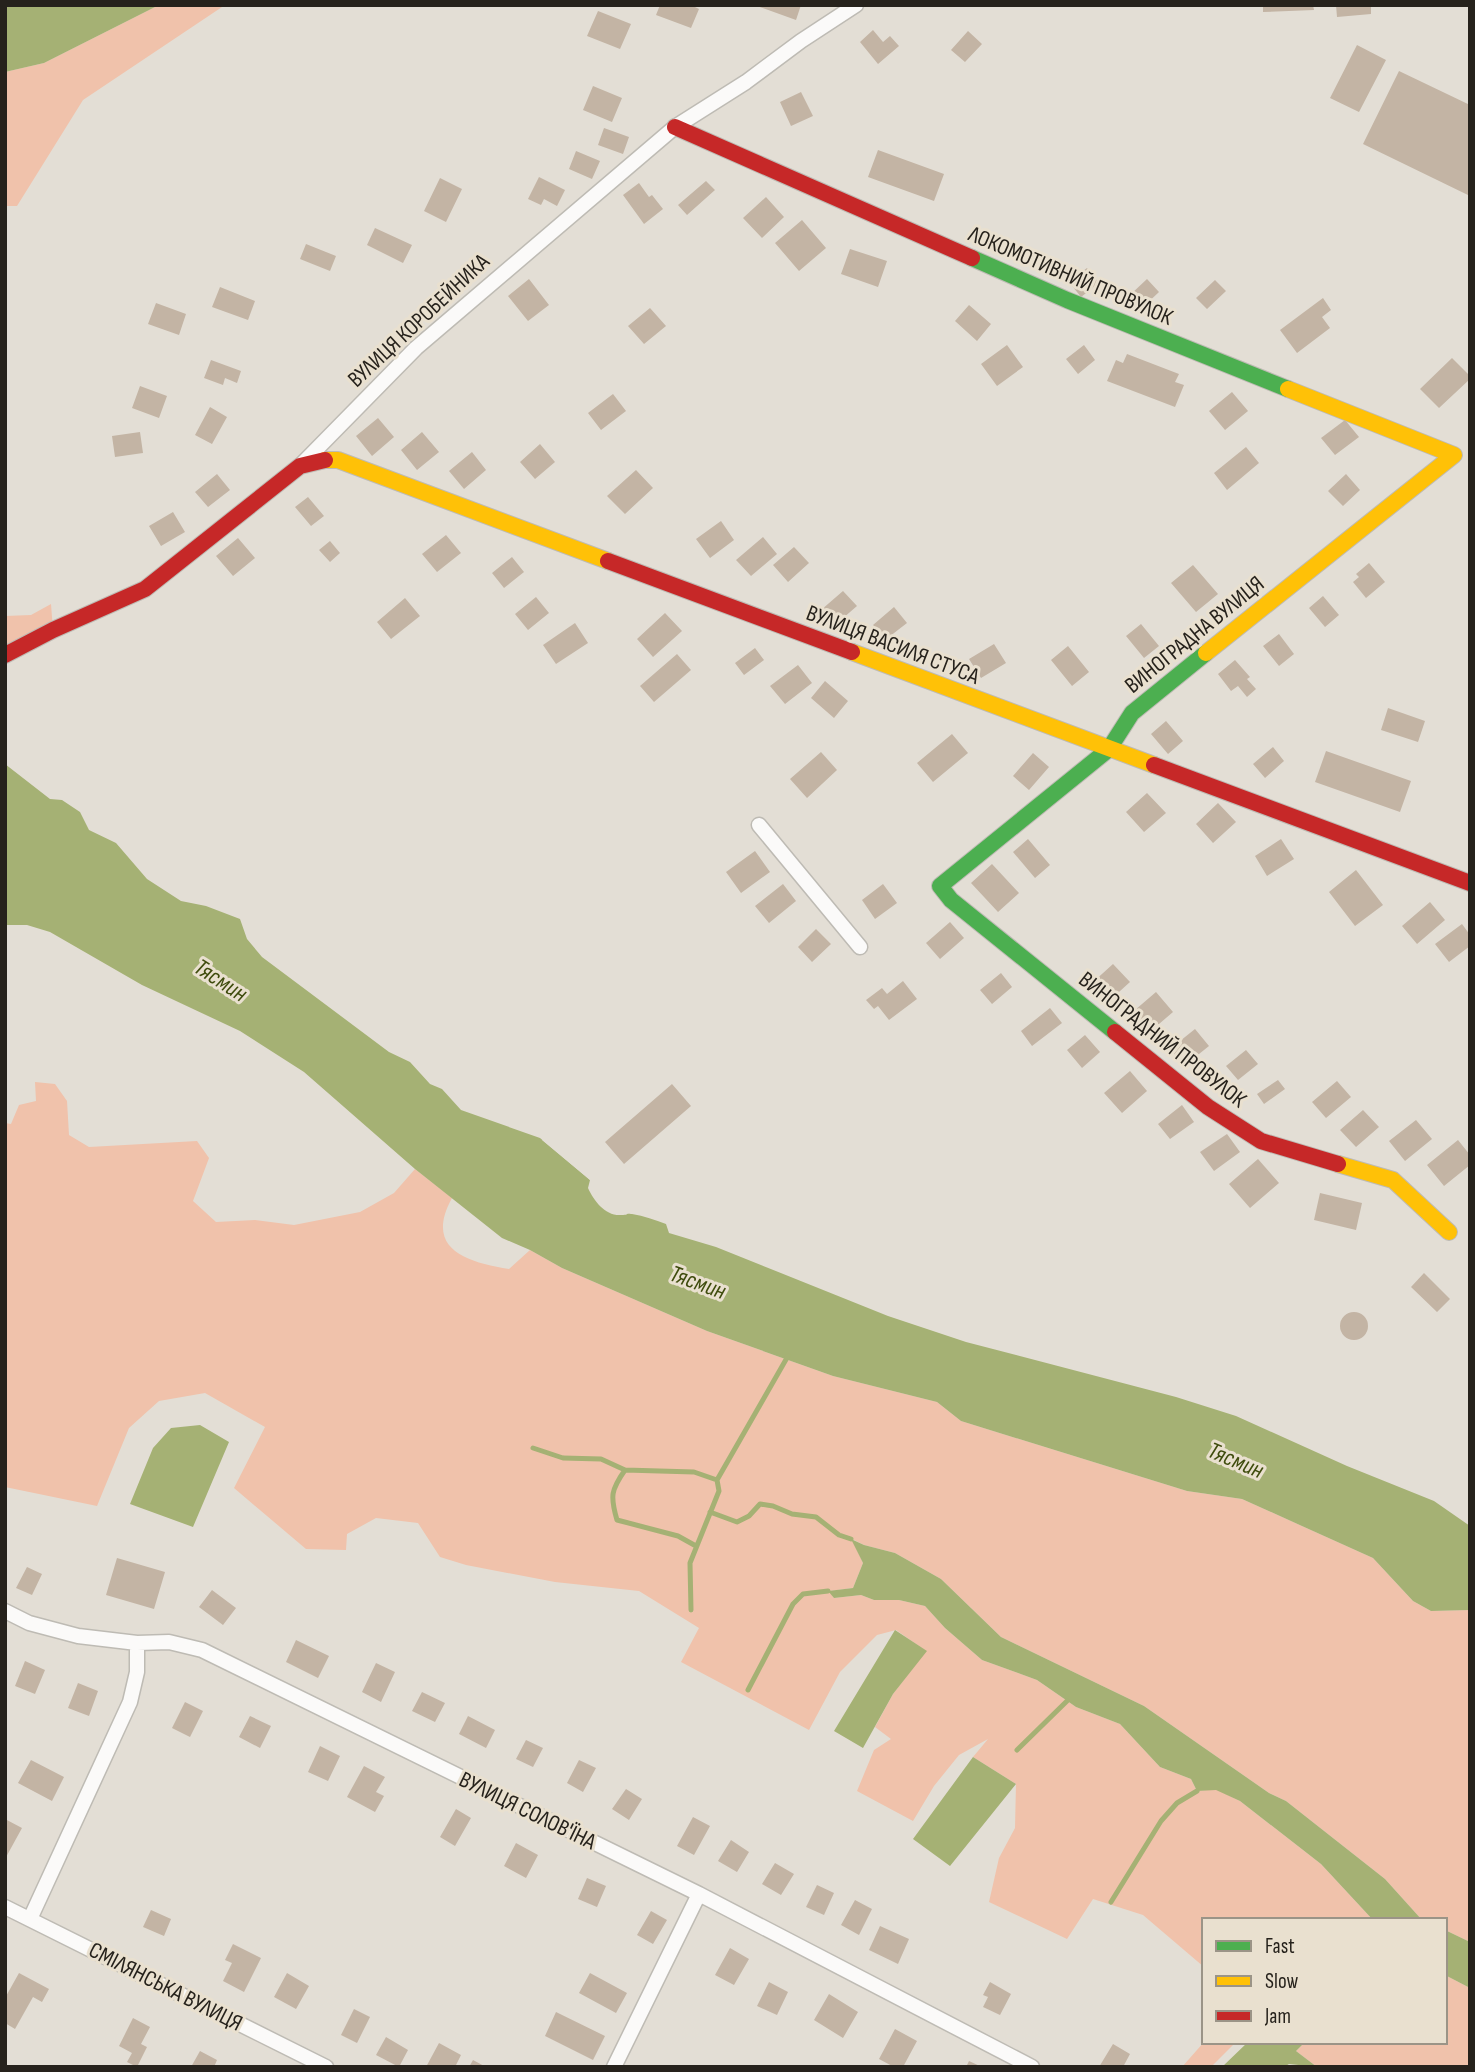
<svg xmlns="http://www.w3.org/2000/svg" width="1475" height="2072" viewBox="0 0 1475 2072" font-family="'Sofia Sans Condensed',sans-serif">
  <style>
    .green { fill: #f0c2ab }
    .water { fill: #a5b174 }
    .pier { fill: #e3ded5 }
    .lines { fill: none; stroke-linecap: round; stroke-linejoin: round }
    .stream { stroke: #a5b174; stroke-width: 5 }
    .building { fill: #c3b4a4 }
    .street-casing { stroke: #bebbb4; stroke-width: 17 }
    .fast-casing { stroke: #bebbb4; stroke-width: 18 }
    .slow-casing { stroke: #bebbb4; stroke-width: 18 }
    .jam-casing { stroke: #bebbb4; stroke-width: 18 }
    .street { stroke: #fbfaf9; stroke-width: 14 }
    .fast { stroke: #4caf50; stroke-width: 16 }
    .slow { stroke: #ffc107; stroke-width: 16 }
    .jam { stroke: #c62828; stroke-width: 16 }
    .labels { text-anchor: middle; stroke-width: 6; stroke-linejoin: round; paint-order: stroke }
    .street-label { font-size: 23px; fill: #26221c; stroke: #e9e0cf }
    .water-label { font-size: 24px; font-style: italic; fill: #3f4c0d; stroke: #e9e0cf }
  </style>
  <rect width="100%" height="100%" fill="#e3ded5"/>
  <path class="green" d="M159 5H225L83 100 17 206H5V72L44 63Z
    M51 604 53 630 5 655V616L31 615Z
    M35 1082 55 1084 67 1101 69 1135 89 1147 197 1141 209 1158 193 1201 216 1222 255 1220 294 1225 360 1212 394 1193 415 1169 452 1198C424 1249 466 1262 509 1269L530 1250 562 1268 707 1331 833 1376 937 1402 961 1421 1187 1491 1242 1499 1373 1558 1413 1601 1431 1611 1470 1610V1942L1445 1930V1920H1422L1385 1879 1286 1801 1269 1793 1144 1706 1001 1637 941 1579 895 1553 864 1545 852 1539 863 1563 853 1588 829 1591 834 1598 861 1595 874 1600H899L925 1606 945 1628 982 1660 1037 1680 1076 1707 1120 1724 1160 1767 1191 1779 1197 1791 1216 1789 1240 1801 1321 1864 1373 1920H1204V1967L1143 1915 1093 1899 1067 1939 989 1902 999 1858 1015 1828 1016 1784 973 1757 988 1739 959 1755 934 1786 913 1821 857 1791 874 1750 891 1739 875 1727 893 1694 926 1651 896 1630 877 1635 840 1672 809 1730 681 1662 699 1628 639 1591 555 1582 466 1565 440 1557 418 1523 376 1518 347 1534 346 1550 306 1549 234 1488 265 1427 205 1393 159 1401 129 1428 97 1506 5 1487V1123L11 1124 19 1105 36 1101Z
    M1445 1975 1470 1988V2067H1317L1296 2051 1305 2042H1445Z
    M1204 2042H1236L1211 2067H1182Z"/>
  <path class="water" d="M5 5H159L44 63 5 72Z
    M5 764 50 799 62 800 80 812 89 830 116 843 147 879 181 901 206 906 240 919 247 939 262 957 389 1052 410 1062 430 1084 442 1089 461 1110 540 1138 590 1180 588 1188C594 1201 605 1216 621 1215 630 1215 624 1213 632 1214 644 1216 655 1220 666 1224L669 1233 716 1247 888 1316 966 1342 1176 1397 1236 1416 1347 1466 1434 1501 1470 1526V1610L1431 1611 1413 1601 1373 1558 1242 1499 1187 1491 961 1421 937 1402 833 1376 707 1331 562 1268 530 1250 502 1238 415 1169 304 1072 240 1031 142 985 50 932 27 925H5Z
    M200 1425 229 1442 193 1527 130 1504 153 1448 171 1428Z
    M851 1539 864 1545 895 1553 941 1579 1001 1637 1144 1706 1269 1793 1286 1801 1385 1879 1422 1920H1373L1321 1864 1240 1801 1216 1790 1197 1791 1191 1779 1160 1767 1120 1724 1076 1707 1037 1680 982 1660 945 1628 925 1606 899 1600H874L861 1595 834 1598 828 1591 853 1588 863 1563Z
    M895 1630 927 1651 893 1694 863 1748 834 1731Z
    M973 1757 1016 1784 950 1866 913 1839Z
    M1445 1930 1470 1942V1988L1445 1975Z
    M1248 2042H1305L1296 2051 1317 2067 1289 2064 1284 2067H1222Z"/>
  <path class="pier" d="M545 1137 592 1177 593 1178 590 1180 542 1140Z"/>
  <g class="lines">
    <path class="stream" d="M533 1448 563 1458 601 1459 625 1470
      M710 1512 737 1522 749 1516 760 1504 773 1506 792 1514 816 1517 839 1535 851 1539
      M696 1546 678 1536 617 1520C610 1496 611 1490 625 1470L694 1472 717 1480
      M691 1610 690 1563 719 1491 717 1480 788 1356
      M748 1690 793 1604 803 1594 828 1591
      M1017 1750 1067 1701
      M1111 1902 1161 1821 1177 1803 1197 1791"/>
  </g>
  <path class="building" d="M660 5H691L699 9 691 28 656 15Z
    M754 5H801L796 20Z
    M1263 5H1313L1314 10 1263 12Z
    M1336 5H1371V14L1337 17Z
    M598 11 631 24 620 49 587 36Z
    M873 30 883 42 890 36 899 46 878 64 860 42Z
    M968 31 982 44 965 62 951 50Z
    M1357 45 1386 60 1359 112 1330 98Z
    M1399 71 1470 105V196L1363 144Z
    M593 86 622 98 612 122 583 110Z
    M801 92 813 116 791 126 780 102Z
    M604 128 629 137 623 154 598 145Z
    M878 150 944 174 934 201 868 177Z
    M576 151 600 161 592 179 569 169Z
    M539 177 565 190 557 206 544 199 541 205 528 199Z
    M440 178 462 189 446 222 424 211Z
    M706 181 715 190 687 215 678 205Z
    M639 183 649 197 652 195 663 209 644 224 623 195Z
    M766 197 784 217 762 238 743 218Z
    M802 220 826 248 799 271 775 243Z
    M375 228 412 245 403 263 367 245Z
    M306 244 336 256 330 271 300 259Z
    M850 249 887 261 878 287 841 274Z
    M1087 268 1099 283 1081 297 1069 282Z
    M529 279 549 305 528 321 508 296Z
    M1147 279 1159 292 1142 308 1130 295Z
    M1215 280 1226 291 1207 309 1196 298Z
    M220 287 255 301 248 320 212 307Z
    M1323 298 1331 310 1322 317 1330 328 1297 353 1280 330Z
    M156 303 186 314 179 335 148 324Z
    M969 305 991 324 977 341 955 321Z
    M650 308 666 326 644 344 628 326Z
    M1007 345 1023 367 997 386 981 364Z
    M1084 345 1095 360 1078 374 1066 359Z
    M1127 354 1179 374 1175 382 1184 385 1175 407 1107 381 1116 360 1123 363Z
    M1452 358 1470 376V379L1439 408 1420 389Z
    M211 360 241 371 237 383 225 378 223 385 204 378Z
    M140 386 167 396 159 418 132 408Z
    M1232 392 1248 411 1225 430 1209 411Z
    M613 394 626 411 601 430 588 413Z
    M210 407 227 417 212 444 195 435Z
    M378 418 394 437 372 456 356 436Z
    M1345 420 1359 437 1335 455 1321 438Z
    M140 432 143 453 115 457 112 436Z
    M422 432 439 452 417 470 401 450Z
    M540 444 555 462 535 479 520 462Z
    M1246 447 1259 463 1227 490 1214 473Z
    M472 452 486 470 464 489 449 471Z
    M636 470 653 488 625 514 607 496Z
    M217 474 230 490 208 507 195 492Z
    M1346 474 1360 490 1343 506 1328 491Z
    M308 497 324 516 311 526 295 507Z
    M173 512 185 532 161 546 149 526Z
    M721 521 734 540 710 558 696 539Z
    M446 535 461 553 437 572 422 554Z
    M763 537 777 554 751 576 736 560Z
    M238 538 255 558 233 576 216 556Z
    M330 541 340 553 330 562 319 550Z
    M794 547 809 563 788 582 773 565Z
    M512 557 524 572 504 588 492 573Z
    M1369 563 1385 582 1366 598 1353 582 1359 577 1356 574Z
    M1193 565 1218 594 1196 612 1171 583Z
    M843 591 857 606 835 625 821 610Z
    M1323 596 1339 615 1325 627 1309 608Z
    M536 597 549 613 528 630 515 614Z
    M405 598 420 616 391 639 377 622Z
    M894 607 907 623 885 640 873 625Z
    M665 613 682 631 653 657 637 639Z
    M575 623 588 643 556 664 543 645Z
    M1141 624 1159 646 1144 658 1126 636Z
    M1279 634 1294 654 1279 666 1263 646Z
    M994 644 1006 663 981 678 969 659Z
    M1068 646 1089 672 1072 686 1051 660Z
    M755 648 764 660 744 675 735 663Z
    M677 654 691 670 654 702 640 686Z
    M1235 660 1250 677 1247 679 1256 689 1247 697 1238 686 1231 691 1218 674Z
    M798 665 812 683 785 704 770 686Z
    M825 681 848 701 834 718 811 698Z
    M1388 708 1425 721 1418 742 1381 730Z
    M1166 721 1183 741 1168 754 1151 734Z
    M952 734 968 753 933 782 917 763Z
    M1273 747 1284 761 1265 778 1253 764Z
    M1326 751 1411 781 1400 812 1315 782Z
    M821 752 837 770 807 798 790 779Z
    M1033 753 1049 767 1029 790 1013 776Z
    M1147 793 1166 813 1144 832 1126 812Z
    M1218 803 1236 822 1213 843 1196 824Z
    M1028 839 1050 865 1035 878 1013 852Z
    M1281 839 1294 859 1267 876 1255 856Z
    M755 851 770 872 741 893 726 872Z
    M992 864 1019 893 998 912 971 883Z
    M1356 870 1383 905 1355 926 1329 892Z
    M783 884 796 901 769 923 755 906Z
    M883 884 897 903 875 919 862 900Z
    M1430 902 1445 920 1417 944 1402 926Z
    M950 922 964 938 940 959 926 943Z
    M1462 924 1470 935V946L1449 962 1435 944Z
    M816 929 831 944 812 962 798 947Z
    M1113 964 1130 982 1109 1001 1092 983Z
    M1001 973 1012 987 992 1004 980 990Z
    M903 981 917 999 889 1020 878 1006 874 1009 866 1000 882 988 887 994Z
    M1156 992 1173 1012 1145 1036 1128 1016Z
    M1050 1008 1062 1023 1032 1046 1021 1031Z
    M1195 1029 1209 1046 1184 1066 1170 1049Z
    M1085 1035 1100 1052 1082 1068 1067 1050Z
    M1246 1050 1258 1064 1238 1080 1226 1066Z
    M1130 1071 1147 1091 1122 1113 1104 1093Z
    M1278 1080 1285 1089 1264 1104 1257 1094Z
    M1337 1081 1351 1097 1326 1118 1312 1102Z
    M672 1084 691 1106 624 1164 605 1142Z
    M1182 1105 1194 1122 1170 1139 1158 1124Z
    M1363 1110 1379 1127 1356 1147 1340 1130Z
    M1416 1120 1432 1139 1405 1161 1389 1141Z
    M1227 1134 1240 1152 1214 1171 1200 1152Z
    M1458 1140 1470 1155V1165L1444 1186 1427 1165Z
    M1258 1159 1279 1183 1250 1208 1229 1184Z
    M1320 1193 1362 1203 1356 1230 1314 1220Z
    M1424 1273 1450 1299 1437 1312 1411 1287Z
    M1340 1326a14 14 0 1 1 28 0a14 14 0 1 1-28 0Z
    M117 1558 165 1572 154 1609 106 1595Z
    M27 1567 42 1574 32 1595 16 1588Z
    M212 1590 236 1608 223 1625 199 1607Z
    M296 1640 329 1656 318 1678 286 1662Z
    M25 1661 45 1670 35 1694 15 1686Z
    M376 1663 395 1672 381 1702 362 1692Z
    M78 1683 98 1691 89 1716 68 1708Z
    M422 1692 445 1703 435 1722 412 1711Z
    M185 1702 203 1711 190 1737 172 1728Z
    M250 1716 271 1726 260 1748 239 1737Z
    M468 1716 495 1730 486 1748 459 1734Z
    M526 1740 543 1748 533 1767 516 1759Z
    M320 1746 340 1756 328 1781 308 1772Z
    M31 1760 64 1777 52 1801 18 1783Z
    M579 1760 596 1768 583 1792 567 1783Z
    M364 1766 385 1777 376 1792 384 1796 375 1812 347 1797Z
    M626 1789 642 1799 629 1820 612 1809Z
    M456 1809 471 1818 455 1846 440 1837Z
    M693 1817 710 1826 694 1855 677 1846Z
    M5 1819 22 1828 5 1859Z
    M731 1840 749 1852 737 1872 718 1861Z
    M516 1843 538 1855 526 1878 504 1866Z
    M775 1863 794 1874 781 1895 762 1884Z
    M587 1878 606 1886 597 1907 578 1899Z
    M817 1885 834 1893 824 1915 806 1907Z
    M855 1900 872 1909 859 1935 841 1925Z
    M151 1910 171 1919 164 1936 143 1927Z
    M651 1911 667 1920 653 1944 637 1935Z
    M880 1926 909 1939 898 1964 869 1950Z
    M233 1944 261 1958 244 1992 223 1981 232 1963 225 1960Z
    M730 1948 749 1959 734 1985 715 1975Z
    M19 1973 49 1989 42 2002 33 1997 15 2029 5 2023V1998Z
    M287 1973 309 1986 296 2009 274 1997Z
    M590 1973 627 1993 616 2013 579 1993Z
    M769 1982 788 1992 777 2015 757 2006Z
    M990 1982 1011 1994 1000 2015 983 2007 988 1997 983 1995Z
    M829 1994 858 2012 843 2038 814 2020Z
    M354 2009 370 2017 357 2043 341 2035Z
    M556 2012 605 2036 593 2060 545 2036Z
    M133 2018 150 2027 141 2044 147 2047 137 2067 127 2062 132 2053 119 2046Z
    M895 2029 917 2041 903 2067H894L879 2059Z
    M386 2037 408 2050 399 2067 376 2055Z
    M439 2043 461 2055 455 2067H426Z
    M1113 2044 1130 2054 1123 2067H1099Z
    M200 2051 217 2060 214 2067H191Z
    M473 2060 486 2067H469Z
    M969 2061 982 2067H966Z"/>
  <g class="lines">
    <defs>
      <path id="street" d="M301 465 416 348 675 127 746 82 801 41 856 5
        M759 825 860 947
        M5 1611 29 1623 78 1636 137 1643 169 1642 202 1650 699 1894 1032 2067
        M5 1907 326 2067
        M30 1919 130 1702 137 1672V1643
        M614 2067 699 1894"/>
      <path id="fast" d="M972 258 1067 300 1288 389
        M1115 1032 951 900 940 886 1109 749 1132 713 1206 653"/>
      <path id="slow" d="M325 460H338L608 561
        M852 652 1154 765
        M1206 653 1454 455 1288 389
        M1338 1164 1393 1180 1449 1232"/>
      <path id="jam" d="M675 127 972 258
        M608 561 852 652
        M5 655 53 630 145 589 300 466 325 460
        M1154 765 1470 883
        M1115 1032 1208 1107 1261 1141 1338 1164"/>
    </defs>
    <use href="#street" class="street-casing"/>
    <use href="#fast" class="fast-casing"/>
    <use href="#slow" class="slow-casing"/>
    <use href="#jam" class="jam-casing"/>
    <use href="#street" class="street"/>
    <use href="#fast" class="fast"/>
    <use href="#slow" class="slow"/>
    <use href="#jam" class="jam"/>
  </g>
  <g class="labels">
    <g class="street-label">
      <text transform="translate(1071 275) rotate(23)" y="8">ЛОКОМОТИВНИЙ ПРОВУЛОК</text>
      <text transform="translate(418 320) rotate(-43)" y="8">ВУЛИЦЯ КОРОБЕЙНИКА</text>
      <text transform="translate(1194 634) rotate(-39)" y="8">ВИНОГРАДНА ВУЛИЦЯ</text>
      <text transform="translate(893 644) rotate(21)" y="8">ВУЛИЦЯ ВАСИЛЯ СТУСА</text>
      <text transform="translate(1163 1039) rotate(38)" y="8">ВИНОГРАДНИЙ ПРОВУЛОК</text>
      <text transform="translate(528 1810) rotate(26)" y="8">ВУЛИЦЯ СОЛОВ'ЇНА</text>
      <text transform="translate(166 1986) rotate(27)" y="8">СМІЛЯНСЬКА ВУЛИЦЯ</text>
    </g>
    <g class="water-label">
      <text transform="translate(221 980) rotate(33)" y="8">Тясмин</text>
      <text transform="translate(698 1282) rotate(20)" y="8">Тясмин</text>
      <text transform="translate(1236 1460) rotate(23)" y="8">Тясмин</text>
    </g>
  </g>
  <rect width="1475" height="2072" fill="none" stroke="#26221c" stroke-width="14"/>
  <rect x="1202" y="1918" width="245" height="126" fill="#e9e0cf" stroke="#9b9487" stroke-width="2"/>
  <rect x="1216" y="1941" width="35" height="10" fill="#4caf50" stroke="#9b9487" stroke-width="2"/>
  <text x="1265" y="1953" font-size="21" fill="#26221c">Fast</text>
  <rect x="1216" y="1976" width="35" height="10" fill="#ffc107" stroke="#9b9487" stroke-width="2"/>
  <text x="1265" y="1988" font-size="21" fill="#26221c">Slow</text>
  <rect x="1216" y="2011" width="35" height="10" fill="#c62828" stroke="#9b9487" stroke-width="2"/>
  <text x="1265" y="2023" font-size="21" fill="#26221c">Jam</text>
</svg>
